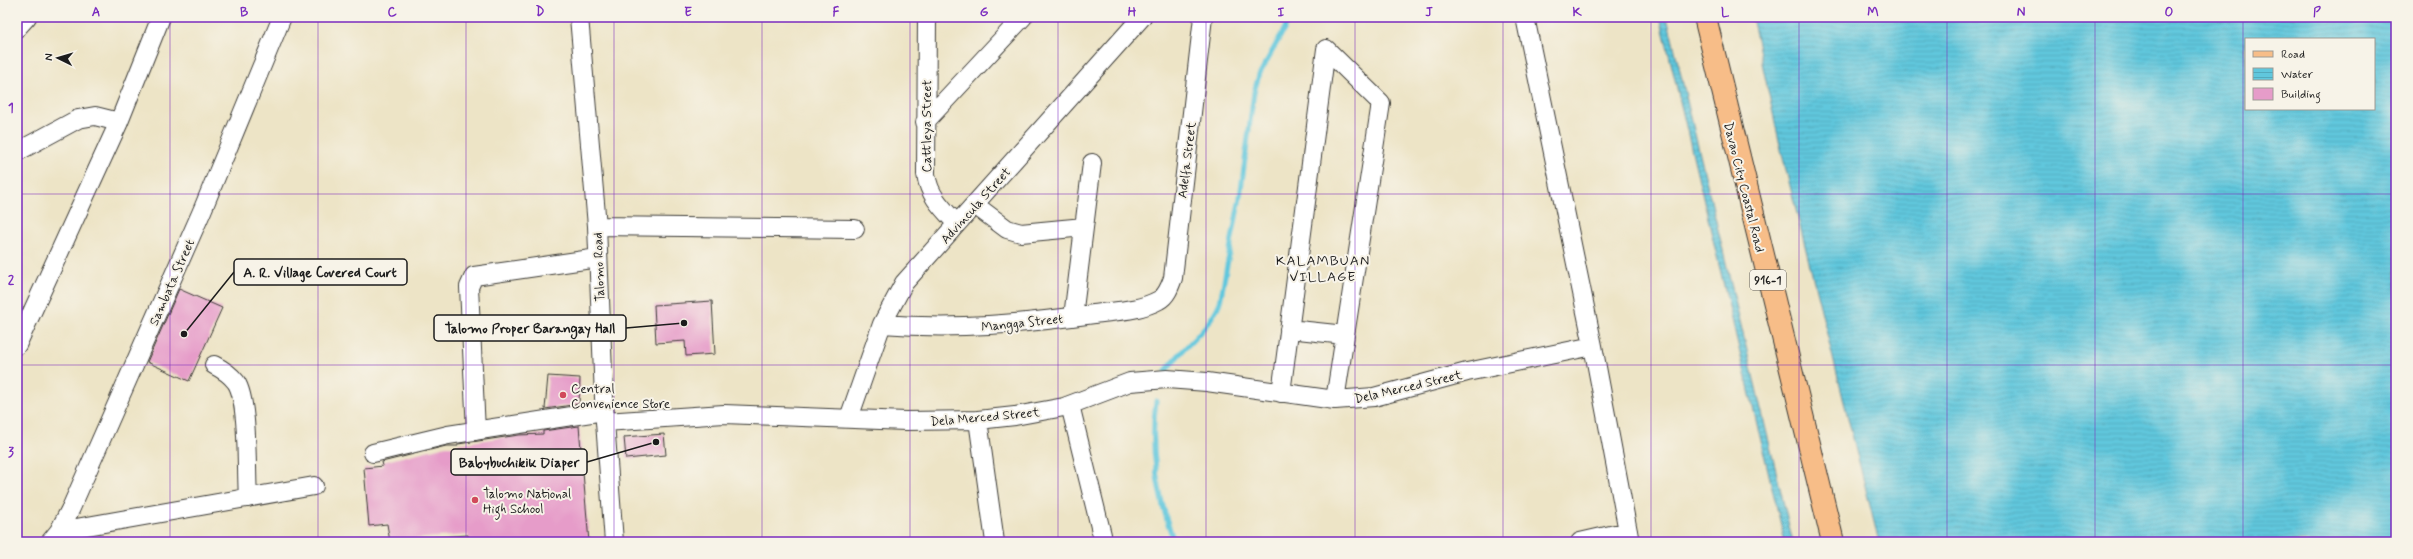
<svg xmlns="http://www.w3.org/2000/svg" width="2413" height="559" viewBox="0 0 2413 559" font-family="Mynerve,sans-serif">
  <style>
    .water { fill: url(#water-rules); stroke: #3e727c; fill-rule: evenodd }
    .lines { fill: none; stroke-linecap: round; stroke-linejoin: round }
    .stream { stroke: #60c7dd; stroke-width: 5 }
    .building { fill: #e69cc9 }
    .minor-casing { stroke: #3b3a36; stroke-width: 20 }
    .major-casing { stroke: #3b3a36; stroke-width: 24 }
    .minor { stroke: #fff; stroke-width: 18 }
    .major { stroke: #f7bd88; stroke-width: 22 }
    .grid { fill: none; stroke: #7b2cbf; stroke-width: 1; stroke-opacity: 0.55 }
    .poi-dot { fill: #d1495b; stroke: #f7f3e8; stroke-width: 1.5 }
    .labels { text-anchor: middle; stroke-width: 4; stroke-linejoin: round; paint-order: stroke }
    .shield { fill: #f7f3e8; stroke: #5e5c59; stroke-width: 1 }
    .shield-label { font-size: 12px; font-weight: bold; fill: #1c1c1c }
    .street-label { font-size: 13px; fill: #1c1c1c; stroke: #f7f3e8 }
    .poi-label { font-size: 13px; fill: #1c1c1c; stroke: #f7f3e8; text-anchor: start }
    .neighbourhood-label { font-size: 14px; letter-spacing: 1px; fill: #1c1c1c; stroke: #f7f3e8 }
    .leader { fill: none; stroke: #1c1c1c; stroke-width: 1.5 }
    .callout-dot { fill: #1c1c1c; stroke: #f7f3e8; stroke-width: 1.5 }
    .callout { fill: #f7f3e8; stroke: #1c1c1c; stroke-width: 1.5 }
    .callout-label { font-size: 14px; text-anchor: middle; font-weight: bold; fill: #1c1c1c }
    .neatline { fill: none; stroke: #7b2cbf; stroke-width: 1.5 }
    .grid-label { font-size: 13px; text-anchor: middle; font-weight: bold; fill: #7b2cbf }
  </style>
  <defs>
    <pattern id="water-rules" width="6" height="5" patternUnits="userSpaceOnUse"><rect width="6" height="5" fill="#60c7dd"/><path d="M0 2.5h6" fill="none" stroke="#53aabd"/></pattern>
  </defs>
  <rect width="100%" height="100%" fill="#f7f3e8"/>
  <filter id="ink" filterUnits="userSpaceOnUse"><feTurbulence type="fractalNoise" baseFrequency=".025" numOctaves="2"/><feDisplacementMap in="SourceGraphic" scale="8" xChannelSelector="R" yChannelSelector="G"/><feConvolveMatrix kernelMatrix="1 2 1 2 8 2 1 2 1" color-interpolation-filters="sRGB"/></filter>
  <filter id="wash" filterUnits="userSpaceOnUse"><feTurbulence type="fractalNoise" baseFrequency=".012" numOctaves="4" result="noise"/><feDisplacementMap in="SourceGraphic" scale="16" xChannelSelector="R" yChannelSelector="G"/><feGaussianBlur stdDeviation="0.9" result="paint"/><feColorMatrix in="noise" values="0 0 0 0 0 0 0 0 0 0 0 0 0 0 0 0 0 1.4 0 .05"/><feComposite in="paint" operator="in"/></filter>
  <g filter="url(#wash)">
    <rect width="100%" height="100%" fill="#ede4c6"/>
    <path class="water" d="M1660 17H1667L1793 542H1785Z
      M1752 17H2396V542H1879L1781 150ZM2246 39H2374V109H2246Z"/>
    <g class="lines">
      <path class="stream" d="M1166 371C1183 346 1208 331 1220 302L1240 197 1254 92 1259 75 1291 17
        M1156 401C1149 447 1158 498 1174 542"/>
    </g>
    <g id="blocks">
      <path class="building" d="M179 289 222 308 189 381 147 362Z
        M712 301 715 354 686 356 685 341 656 343 654 305Z
        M548 376 580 378 579 404 545 409Z
        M579 426 589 542H469L468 535 411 539 412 542H390L387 524 369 526 364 468 383 466 382 462 446 446H458V444L519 435 543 434V431Z
        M664 434 666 455 626 459 624 437Z"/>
    </g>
  </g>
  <g filter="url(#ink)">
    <use href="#blocks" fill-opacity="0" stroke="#3b3a36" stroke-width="1"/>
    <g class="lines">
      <defs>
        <path id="minor" d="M579 17 597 226 605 422 614 542
          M927 17 926 174C929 196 942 208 957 224
          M1525 17 1593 346 1630 542
          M17 28 27 17
          M1326 49 1381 103 1335 400
          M925 122 1023 17
          M17 152 78 119 95 116 119 122
          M975 205 1007 229 1021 233 1084 227
          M597 226 855 229
          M1073 317 1092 163
          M882 324C955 330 1022 324 1094 314 1115 311 1139 311 1159 300 1167 296 1170 286 1173 278L1203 17
          M1289 329 1345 335
          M17 345 119 122 161 17
          M214 365C222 369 230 374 236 382 249 401 246 472 248 498
          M1281 393 1326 49
          M1070 405 1102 535
          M849 418 882 324 904 283 1142 17
          M978 420 995 542
          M605 422 724 414 906 421 978 420 1015 416 1064 407 1130 382 1167 379 1207 382 1335 400 1374 397 1467 372 1593 346
          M476 431 469 287 474 276 598 258
          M373 453 448 435 604 411
          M59 531 314 486
          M50 542 59 531 71 508 202 211 282 17
          M1580 542 1628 531"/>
        <path id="major" d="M1705 17 1833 542"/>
      </defs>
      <use href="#minor" class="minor-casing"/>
      <use href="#major" class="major-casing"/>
      <use href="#minor" class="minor"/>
      <use href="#major" class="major"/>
    </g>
  </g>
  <path class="grid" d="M170 17V542M318 17V542M466 17V542M614 17V542M762 17V542M910 17V542M1058 17V542M1206 17V542M1355 17V542M1503 17V542M1651 17V542M1799 17V542M1947 17V542M2095 17V542M2243 17V542M17 194H2396M17 365H2396"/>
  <g class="poi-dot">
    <circle cx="563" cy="395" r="4"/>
    <circle cx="475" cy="500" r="4"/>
  </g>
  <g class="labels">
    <rect class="shield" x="1750" y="270" width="36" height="20" rx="3"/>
    <g class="shield-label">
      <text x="1768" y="284">916-1</text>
    </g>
    <g class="street-label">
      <text transform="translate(926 126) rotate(-90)" y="5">Cattleya Street</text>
      <text transform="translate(1186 160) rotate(-83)" y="5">Adelfa Street</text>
      <text transform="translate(1745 187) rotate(76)" y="5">Davao City Coastal Road</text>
      <text transform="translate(975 205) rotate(-48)" y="5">Advincula Street</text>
      <text transform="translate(598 267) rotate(-92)" y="5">Talomo Road</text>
      <text transform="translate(171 282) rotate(-66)" y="5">Sambata Street</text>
      <text transform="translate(1022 322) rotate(-6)" y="5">Mangga Street</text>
      <text transform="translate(1408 386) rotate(-13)" y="5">Dela Merced Street</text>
      <text transform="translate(985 416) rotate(-5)" y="5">Dela Merced Street</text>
    </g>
    <g class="poi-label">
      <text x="571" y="393">Central<tspan x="571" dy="15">Convenience Store</tspan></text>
      <text x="483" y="498">Talomo National<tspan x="483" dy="15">High School</tspan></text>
    </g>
    <g class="neighbourhood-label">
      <text x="1323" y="265">KALAMBUAN<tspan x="1323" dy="16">VILLAGE</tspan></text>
    </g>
  </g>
  <path class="leader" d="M184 334L234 272M684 323L626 328M656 442L587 462"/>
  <g class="callout-dot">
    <circle cx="184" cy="334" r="4"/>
    <circle cx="684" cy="323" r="4"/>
    <circle cx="656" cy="442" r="4"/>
  </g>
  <g class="callout">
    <rect x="234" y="259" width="173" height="26" rx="4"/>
    <rect x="434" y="315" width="192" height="26" rx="4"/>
    <rect x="451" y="449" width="136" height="26" rx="4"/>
  </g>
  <g class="callout-label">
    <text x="320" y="277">A. R. Village Covered Court</text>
    <text x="530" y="333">Talomo Proper Barangay Hall</text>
    <text x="519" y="467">Babybuchikik Diaper</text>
  </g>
  <rect width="2413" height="559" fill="none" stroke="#f7f3e8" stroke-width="44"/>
  <rect x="2245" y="38" width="130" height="72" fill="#f7f3e8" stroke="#9f9d96"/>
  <rect x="2253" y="51" width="20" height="6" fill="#f7bd88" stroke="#9f9d96"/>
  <text x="2281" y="58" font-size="12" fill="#1c1c1c">Road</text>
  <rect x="2253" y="68" width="20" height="12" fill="url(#water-rules)" stroke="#9f9d96"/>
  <text x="2281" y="78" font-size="12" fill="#1c1c1c">Water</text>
  <rect x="2253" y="88" width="20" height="12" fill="#e69cc9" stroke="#9f9d96"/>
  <text x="2281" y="98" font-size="12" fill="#1c1c1c">Building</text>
  <g transform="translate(58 58) rotate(275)" stroke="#f7f3e8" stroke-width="3" paint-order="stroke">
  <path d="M0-3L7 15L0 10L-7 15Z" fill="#1c1c1c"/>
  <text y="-6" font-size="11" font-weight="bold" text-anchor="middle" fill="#1c1c1c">N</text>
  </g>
  <rect x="22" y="22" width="2369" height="515" class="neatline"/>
  <g class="grid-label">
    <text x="96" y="16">A</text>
    <text x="244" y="16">B</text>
    <text x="392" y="16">C</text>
    <text x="540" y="16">D</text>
    <text x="688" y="16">E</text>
    <text x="836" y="16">F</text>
    <text x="984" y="16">G</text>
    <text x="1132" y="16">H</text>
    <text x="1281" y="16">I</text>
    <text x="1429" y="16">J</text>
    <text x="1577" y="16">K</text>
    <text x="1725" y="16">L</text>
    <text x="1873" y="16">M</text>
    <text x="2021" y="16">N</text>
    <text x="2169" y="16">O</text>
    <text x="2317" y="16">P</text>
    <text x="11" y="112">1</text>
    <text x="11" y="284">2</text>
    <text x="11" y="456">3</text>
  </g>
</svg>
